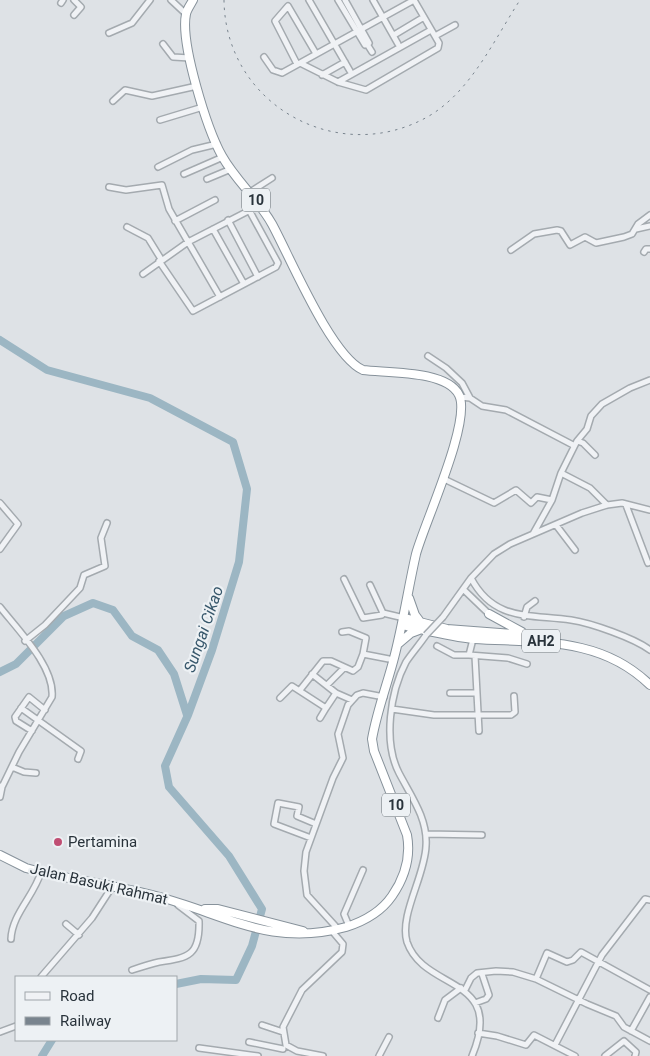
<svg xmlns="http://www.w3.org/2000/svg" width="650" height="1056" viewBox="0 0 650 1056" font-family="Roboto,sans-serif">
  <style>
    .lines { fill: none; stroke-linecap: round; stroke-linejoin: round }
    .river { stroke: #9cb6c3; stroke-width: 8 }
    .minor-casing { stroke: #a4aaaf; stroke-width: 8 }
    .highway-casing { stroke: #87929b; stroke-width: 10 }
    .minor { stroke: #f0f2f5; stroke-width: 5 }
    .highway { stroke: #fff; stroke-width: 8 }
    .rail { stroke: #79848e; stroke-width: 1; stroke-dasharray: 2.5 5; stroke-linecap: butt }
    .minor-bridge-casing { stroke: #a4aaaf; stroke-width: 8; stroke-linecap: butt }
    .minor-bridge { stroke: #f0f2f5; stroke-width: 5 }
    .poi-dot { fill: #c04e73; stroke: #edf1f4; stroke-width: 2 }
    .labels { text-anchor: middle; stroke-width: 4.5; stroke-linejoin: round; paint-order: stroke }
    .shield { fill: #edf1f4; stroke: #646c72; stroke-width: 1 }
    .shield-label { font-size: 14px; font-weight: bold; fill: #29333b }
    .poi-label { font-size: 15px; fill: #29333b; stroke: #edf1f4; text-anchor: start }
    .street-label { font-size: 15px; fill: #29333b; stroke: #edf1f4 }
    .water-label { font-size: 16px; font-style: italic; fill: #37576b; stroke: #edf1f4 }
  </style>
  <rect width="100%" height="100%" fill="#dee2e6"/>
  <g class="lines">
    <path class="river" d="M0 340 47 370 150 398 233 442 247 489 239 562 212 650 188 715 165 766 169 787 229 856 262 909 252 946 236 980 201 979 176 984
      M0 672 16 664 64 616 93 603 113 610 132 636 158 650 174 674 187 715
      M42 1056 52 1040"/>
    <defs>
      <path id="minor" d="M74 0 81 7 74 15
        M171 0 186 14
        M309 0 350 71
        M338 0 365 45 367 44 372 52
        M345 0 369 43 367 44
        M373 0 398 44
        M61 3 63 0
        M109 33 132 23 150 0
        M394 35 424 17
        M435 36 455 25
        M163 44 173 57 190 58
        M264 57 273 70 282 73 414 0
        M300 63 338 82 366 90 438 48 439 43 414 0
        M297 64 275 21 288 6 315 52
        M322 75 345 62
        M338 82 431 30
        M113 101 125 90 152 96 197 86
        M160 120 203 107
        M158 167 192 150 217 144
        M184 174 223 157
        M207 179 231 169
        M109 187 126 190 162 185 169 209 220 297
        M250 192 272 178
        M228 220 258 277
        M175 221 215 200
        M127 227 148 238 161 259
        M213 229 244 284
        M636 229 650 226
        M511 250 534 234 557 230 561 231 570 245 585 237 596 243 624 237 632 234 638 224 650 215
        M644 252 646 249H650
        M159 261 193 311 276 267 278 263 249 210
        M143 274 188 242 260 205
        M428 356 446 368 462 383 470 398
        M460 397 470 398 482 406 506 410 573 445
        M577 441 587 429 591 416 602 404 630 388 650 380
        M561 473 577 441 583 443 595 455
        M444 479 494 503 516 490 531 503 537 497 552 500 561 473 590 488 607 505
        M0 503 18 524 0 549
        M626 505 648 563
        M556 525 575 550
        M533 534 552 500
        M471 578C494 622 531 614 571 620 591 623 634 638 650 650
        M344 579 363 618 382 615 383 613
        M370 585 383 613 404 618
        M464 590 489 614
        M0 607C18 630 55 667 52 697L19 752 2 787
        M443 617 471 578 494 554 510 544 582 513 607 505 622 503 650 510
        M524 617 527 607 535 601
        M342 632 349 631 366 638 363 654 394 660
        M426 635C420 644 412 653 406 662 390 692 383 742 399 773 411 796 428 819 426 846 425 876 399 915 407 942 424 992 506 975 472 1056
        M473 639 469 655 508 658 527 664
        M25 641 45 625 80 588 84 575 105 566 101 538 107 523
        M437 646 454 655H469
        M475 656 479 731
        M312 674 336 693
        M327 685 344 668
        M300 690 323 661H331L353 671 358 667 363 654
        M450 693H477
        M280 698 292 686 326 708 336 693 352 700
        M21 708 81 751 78 759
        M392 709 434 715H511L515 712 514 696
        M320 718 326 708
        M32 731 16 721 15 717 29 697 45 710
        M12 767 24 772 36 773
        M0 797 2 787 0 786
        M426 834 482 835
        M311 838 274 824 278 803 299 807 297 816 316 824
        M66 924 79 935
        M349 926 344 914 363 870
        M338 929 307 895 304 871 306 852 333 778 343 758 338 734 348 705 357 695 363 693 384 697
        M11 939C12 914 34 896 41 872
        M132 970C141 967 150 964 159 962 189 958 200 955 199 921L178 905
        M41 977 92 918 112 887
        M536 979 547 953 567 962 573 960 581 952 650 990
        M465 990 471 978 477 973 496 971 513 972 536 979 587 1004 616 1016 624 1027 650 1041
        M475 1003 486 999 489 995 482 974
        M438 1018 445 1000 461 988
        M262 1025 283 1032
        M631 1031 650 997
        M0 1032 16 1026
        M478 1033 497 1036 526 1045 534 1035 575 1056
        M249 1042 283 1049
        M555 1045 602 955 645 899 650 900
        M199 1048 258 1056
        M323 1056 297 1051 286 1045 283 1027 302 990 342 952 343 944 332 931
        M379 1056 389 1037
        M605 1056 624 1041 636 1052 635 1056"/>
      <path id="highway" d="M409 598 415 615 421 623
        M489 614 522 632
        M404 618 447 629 542 636
        M402 625C426 630 449 637 474 639 537 643 600 636 650 685
        M398 644 411 633 419 630
        M0 855 26 868 41 872C79 881 118 886 156 896 225 914 271 948 346 927 365 921 381 912 392 896 405 877 411 857 407 835L374 751 372 739C377 711 387 685 394 658 403 624 408 589 416 554 424 524 472 421 459 395 447 370 387 373 363 370 331 356 290 257 272 224 258 199 236 181 222 156 207 129 180 43 186 14 187 9 191 4 193 0
        M205 909H218L303 931"/>
    </defs>
    <use href="#minor" class="minor-casing"/>
    <use href="#highway" class="highway-casing"/>
    <use href="#minor" class="minor"/>
    <use href="#highway" class="highway"/>
    <path class="rail" d="M224 0C225 105 339 168 429 116 471 91 494 40 520 0"/>
    <defs>
      <path id="minor-bridge" d="M426 635 443 617"/>
    </defs>
    <use href="#minor-bridge" class="minor-bridge-casing"/>
    <use href="#minor-bridge" class="minor-bridge"/>
  </g>
  <circle class="poi-dot" cx="58" cy="842" r="5"/>
  <g class="labels">
    <g class="shield">
      <rect x="242" y="188.5" width="28" height="23" rx="4"/>
      <rect x="522" y="629.5" width="38" height="23" rx="4"/>
      <rect x="382" y="793.5" width="28" height="23" rx="4"/>
    </g>
    <g class="shield-label">
      <text x="256" y="205">10</text>
      <text x="541" y="646">AH2</text>
      <text x="396" y="810">10</text>
    </g>
    <g class="poi-label">
      <text x="68" y="847">Pertamina</text>
    </g>
    <g class="street-label">
      <text transform="translate(99 884) rotate(13)" y="5">Jalan Basuki Rahmat</text>
    </g>
    <g class="water-label">
      <text transform="translate(203 629) rotate(-71)" y="6">Sungai Cikao</text>
    </g>
  </g>
  <rect x="15" y="976" width="162" height="65" fill="#edf1f4" stroke="#9fa5aa"/>
  <rect x="25" y="992" width="25" height="8" fill="#f0f2f5" stroke="#9fa5aa"/>
  <text x="60" y="1001" font-size="15" fill="#29333b">Road</text>
  <rect x="25" y="1017" width="25" height="8" fill="#79848e" stroke="#9fa5aa"/>
  <text x="60" y="1026" font-size="15" fill="#29333b">Railway</text>
</svg>
